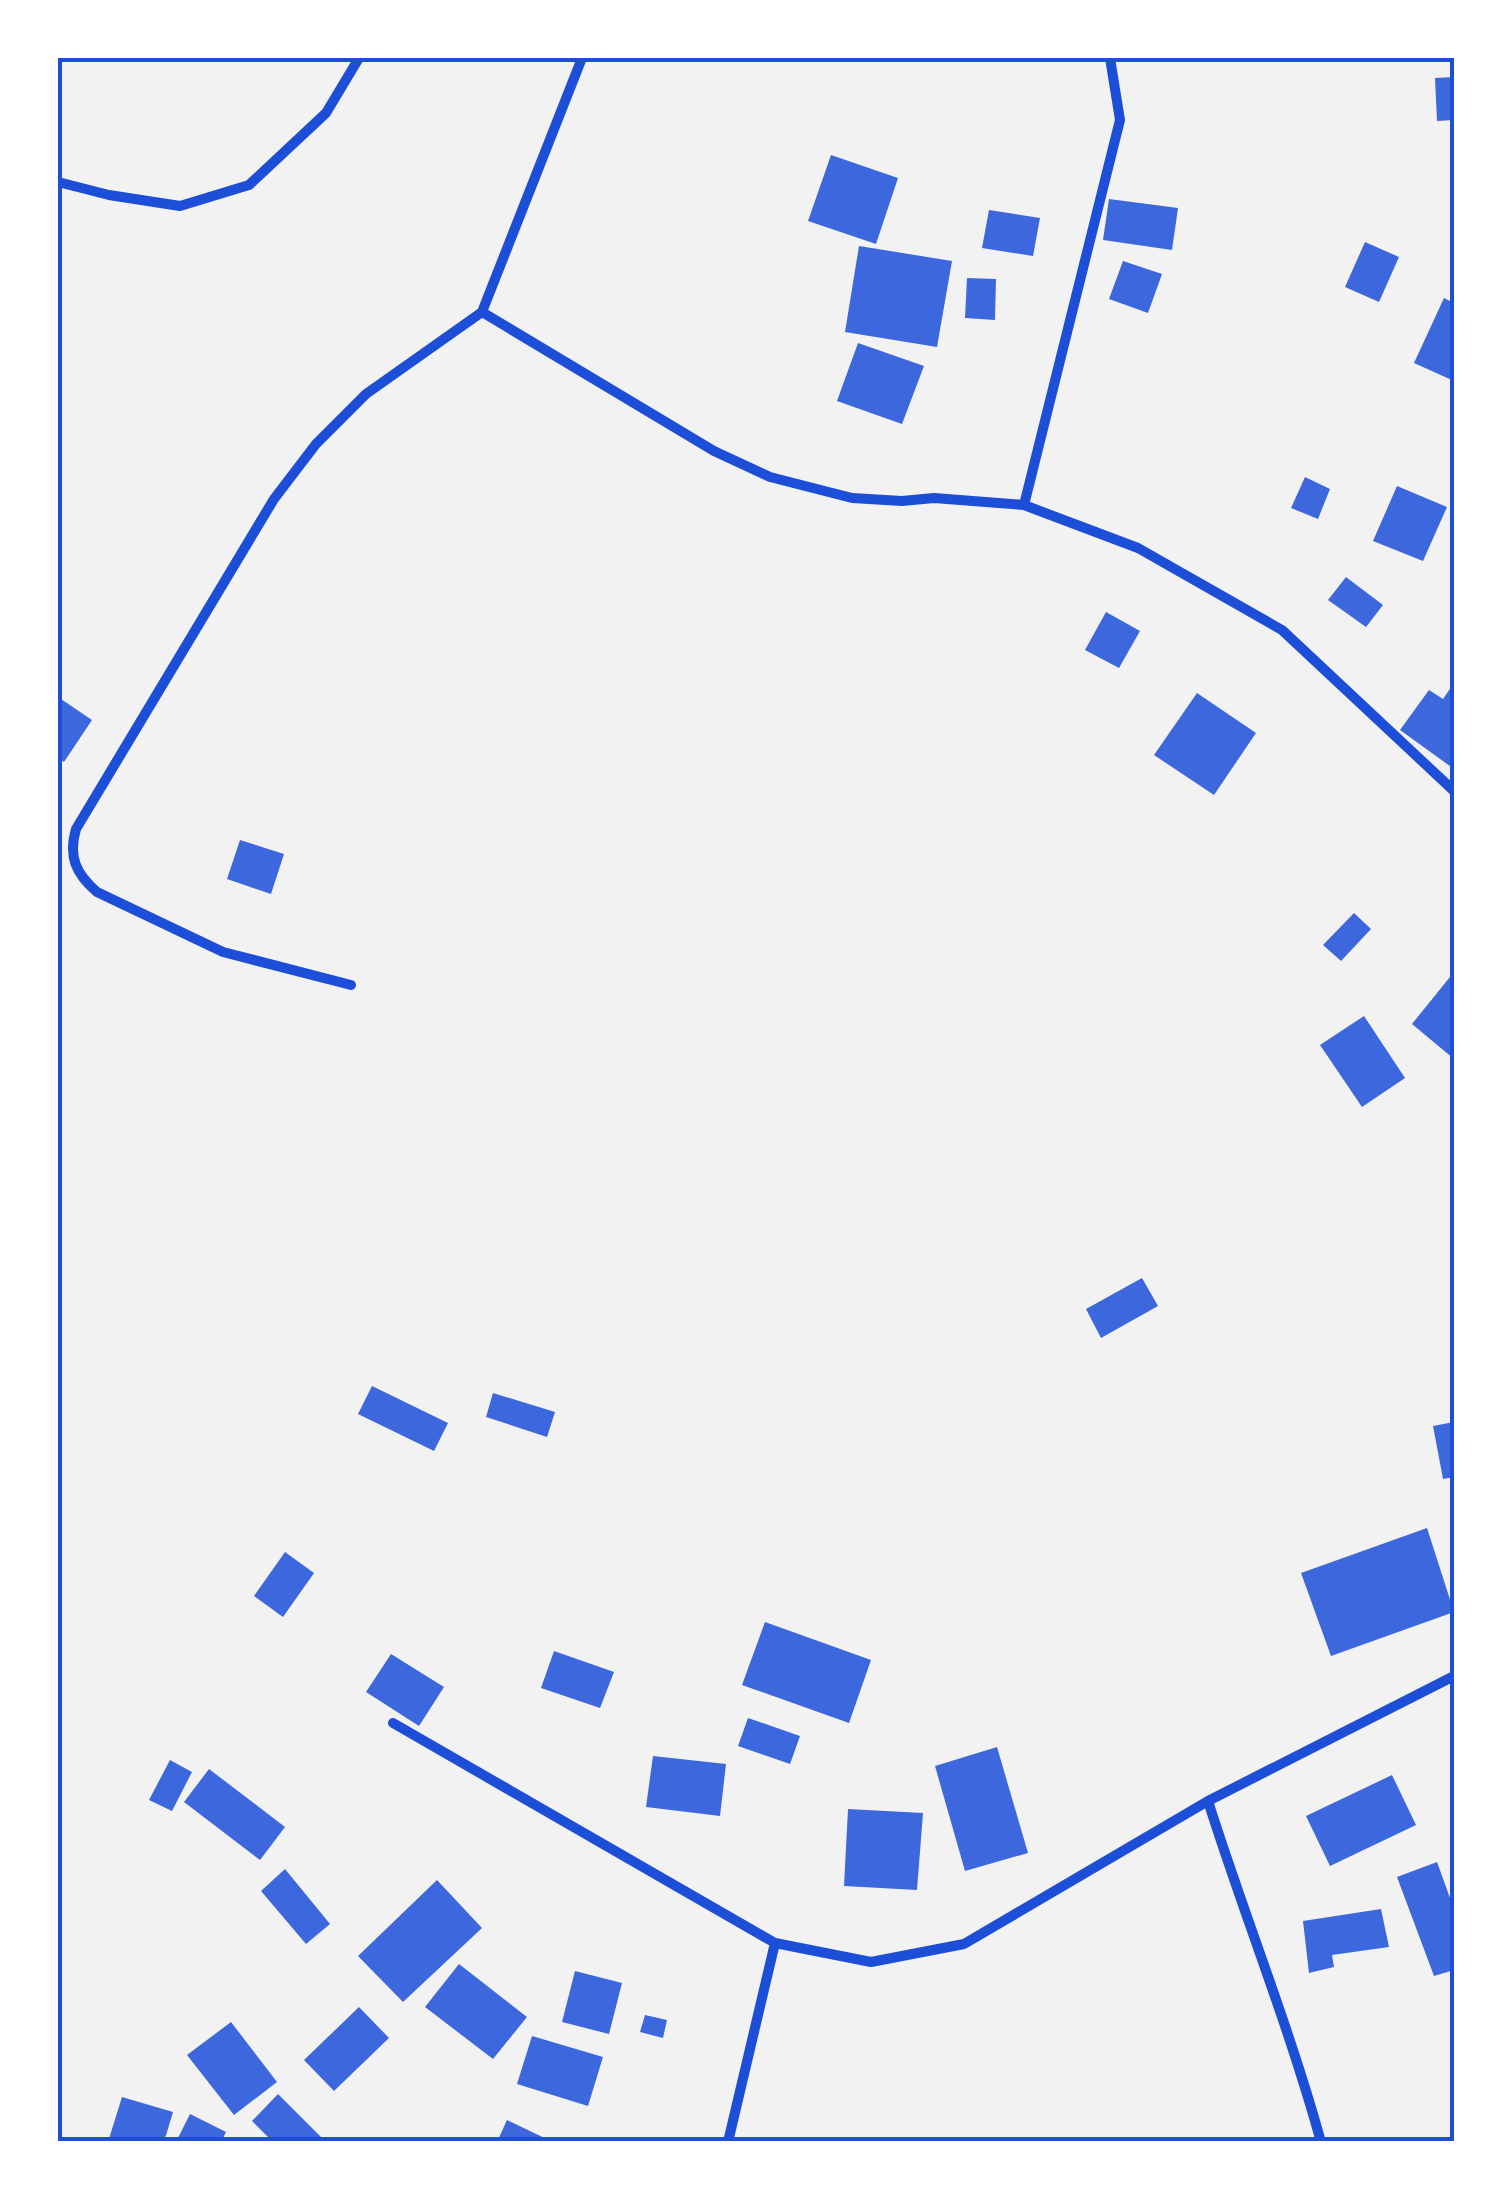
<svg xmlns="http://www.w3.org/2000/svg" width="1512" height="2199" viewBox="0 0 1512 2199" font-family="Figtree,sans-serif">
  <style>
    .building { fill: #3d67dc }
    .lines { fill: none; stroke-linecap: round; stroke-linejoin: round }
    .minor { stroke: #1d4ed8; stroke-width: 10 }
    .neatline { fill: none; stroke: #1d4ed8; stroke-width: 4 }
  </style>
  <rect width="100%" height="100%" fill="#f2f2f2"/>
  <path class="building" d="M1454 77V120L1437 121 1435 78Z
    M831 155 898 178 876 244 808 221Z
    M1109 199 1178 208 1172 250 1103 240Z
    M989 210 1040 218 1033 256 982 248Z
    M1365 242 1399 257 1379 302 1345 287Z
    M859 246 952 261 937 347 845 332Z
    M1123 261 1162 274 1148 313 1109 299Z
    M967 278 996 279 995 320 965 318Z
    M1444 298 1454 303V381L1414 363Z
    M858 343 924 366 902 424 837 401Z
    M1305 477 1330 489 1318 519 1291 508Z
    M1397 486 1447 507 1423 561 1373 541Z
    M1346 577 1383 605 1366 627 1328 600Z
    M1106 612 1140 631 1119 668 1085 650Z
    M1454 683V769L1400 730 1429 690 1443 699Z
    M1197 693 1256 733 1214 795 1154 755Z
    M58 697 92 720 64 762 58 758Z
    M240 840 284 854 271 894 227 879Z
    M1354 913 1371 929 1341 961 1323 945Z
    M1454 972V1059L1412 1024Z
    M1364 1016 1405 1078 1362 1107 1320 1045Z
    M1142 1278 1158 1306 1101 1338 1086 1309Z
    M372 1386 448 1423 434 1451 358 1414Z
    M493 1393 555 1412 547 1437 486 1417Z
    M1454 1422V1477L1443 1479 1433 1426Z
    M1427 1528 1454 1612 1331 1656 1301 1573Z
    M285 1552 314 1573 283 1617 254 1596Z
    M765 1622 871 1660 849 1723 742 1685Z
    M554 1651 614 1672 600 1708 541 1688Z
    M391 1654 444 1687 419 1726 366 1692Z
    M748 1718 800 1736 790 1764 738 1746Z
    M997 1747 1028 1853 965 1871 935 1766Z
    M653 1756 726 1764 720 1816 646 1807Z
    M170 1760 192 1772 172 1811 149 1800Z
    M209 1769 285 1827 260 1860 184 1802Z
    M1392 1775 1416 1825 1330 1866 1306 1816Z
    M848 1809 923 1813 917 1890 844 1886Z
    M1437 1862 1454 1909V1970L1434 1976 1397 1877Z
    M285 1869 330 1924 306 1944 261 1891Z
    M437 1880 482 1928 403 2002 358 1956Z
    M1381 1909 1389 1947 1332 1955 1334 1967 1309 1973 1303 1921Z
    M459 1964 527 2017 493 2059 425 2007Z
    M575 1971 622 1983 609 2034 562 2022Z
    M359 2007 389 2038 334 2091 304 2060Z
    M645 2015 667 2020 663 2038 640 2032Z
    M231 2022 277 2082 234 2115 187 2055Z
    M532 2036 603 2057 588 2106 517 2084Z
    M278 2094 326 2142H273L252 2121Z
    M122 2097 173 2112 164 2142H108Z
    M190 2114 226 2132 221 2142H176Z
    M507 2120 553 2142H497Z"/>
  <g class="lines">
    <path class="minor" d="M58 182 109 195 180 206 249 185 326 113 359 58
      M482 312 714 451 770 477 852 498 902 501 934 498 1024 505 1138 548 1282 630 1454 791
      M1024 505 1120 120 1110 58
      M351 985 223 952 97 892C76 874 68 857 76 829L274 499 316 444 366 394 482 312 582 58
      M393 1723 775 1943 871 1962 964 1944 1208 1801
      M728 2142 775 1943
      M1321 2142C1289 2026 1244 1915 1208 1801L1454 1676"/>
  </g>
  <rect width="1512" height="2199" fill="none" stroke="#ffffff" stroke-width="120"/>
  <rect x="60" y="60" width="1392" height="2079" class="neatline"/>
</svg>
